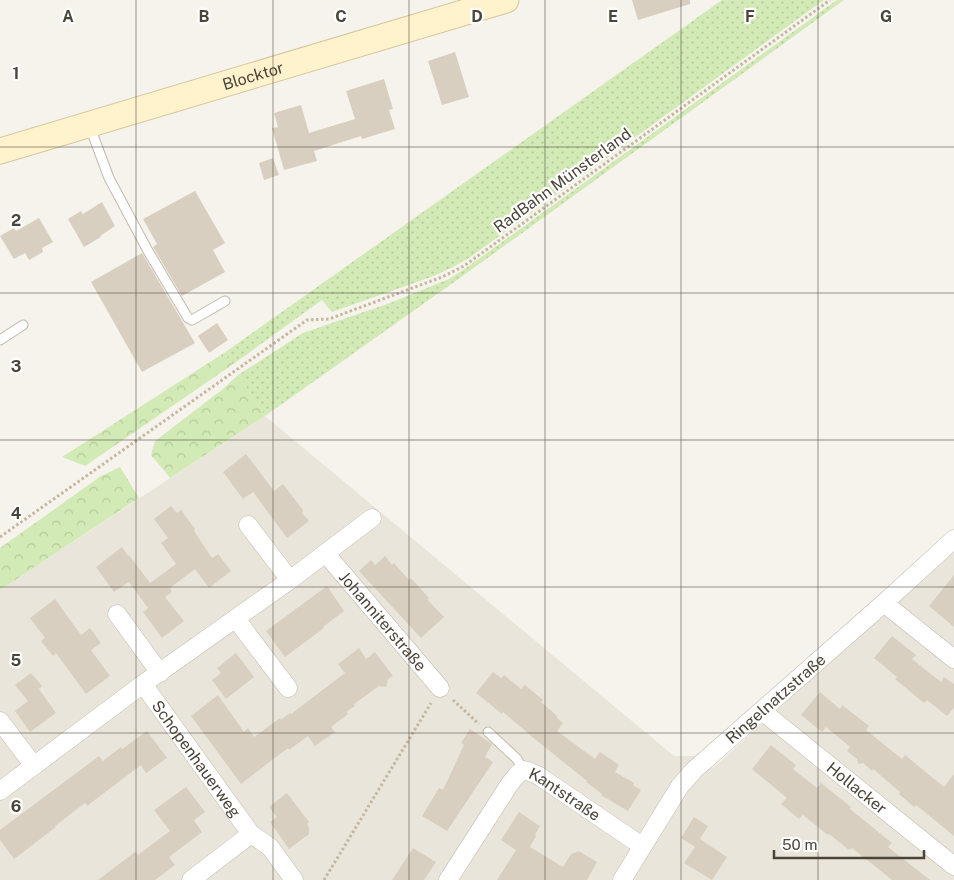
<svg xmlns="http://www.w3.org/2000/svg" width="954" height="880" viewBox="0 0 954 880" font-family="'Public Sans',sans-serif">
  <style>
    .residential { fill: #eae5da }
    .grass { fill: url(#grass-dots) }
    .forest { fill: url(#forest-crowns) }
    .building { fill: #d8cfc1 }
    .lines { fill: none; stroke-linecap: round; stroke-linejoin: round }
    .service-casing { stroke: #c2bbae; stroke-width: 11 }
    .minor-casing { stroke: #c2bbae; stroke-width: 19 }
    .secondary-casing { stroke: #d6c79b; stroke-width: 27 }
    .path { stroke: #c4b79f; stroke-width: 3; stroke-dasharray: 2.5 2.5; stroke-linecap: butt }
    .service { stroke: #fff; stroke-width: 9 }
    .minor { stroke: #fff; stroke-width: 18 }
    .secondary { stroke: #fff3cd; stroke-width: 25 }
    .grid { fill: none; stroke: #4b4439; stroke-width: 1; stroke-opacity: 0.55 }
    .labels { text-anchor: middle; stroke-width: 4.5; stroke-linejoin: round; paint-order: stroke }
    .street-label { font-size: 16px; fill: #4b4439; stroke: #fff }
    .grid-label { font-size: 16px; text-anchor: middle; font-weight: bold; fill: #4b4439; stroke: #fff; stroke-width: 4.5; stroke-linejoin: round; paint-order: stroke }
  </style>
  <defs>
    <pattern id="grass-dots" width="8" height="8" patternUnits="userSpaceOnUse" patternTransform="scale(1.25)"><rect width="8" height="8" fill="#d2eab5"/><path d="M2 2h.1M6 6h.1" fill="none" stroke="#b6ca9c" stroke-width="1.8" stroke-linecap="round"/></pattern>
    <pattern id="forest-crowns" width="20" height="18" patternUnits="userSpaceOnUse" patternTransform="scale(1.25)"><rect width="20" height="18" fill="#d2eab5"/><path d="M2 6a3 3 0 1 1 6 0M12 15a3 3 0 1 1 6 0" fill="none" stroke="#b6ca9c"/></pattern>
  </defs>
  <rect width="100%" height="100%" fill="#f6f3ec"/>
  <path class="residential" d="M265 416 674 756H698L713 768 954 551V880H0V590Z"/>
  <path class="grass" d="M722 0H824L469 258 451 268 431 277 332 312 322 300 232 365 224 353Z
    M837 0H844L464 275 265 416 238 375 303 333 390 303 449 279 466 268Z"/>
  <path class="forest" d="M224 353 232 365 85 466 62 457Z
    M238 375 265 416 170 478 151 455 155 441 223 389Z
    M120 467 139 498 0 590V548L101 476Z"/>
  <path class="building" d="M632 0H690V4L638 20Z
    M455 52 469 97 442 105 428 61Z
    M384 79 393 109 389 110 395 129 362 139 361 136 314 151 317 161 284 170 272 128 278 127 274 113 301 105 309 133 355 119 346 91Z
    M273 158 279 175 264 180 259 163Z
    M195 191 225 243 213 250 225 272 182 296 153 247 157 244 143 219Z
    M102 202 115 226 100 236 101 237 84 247 68 219 81 211 83 214Z
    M39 218 53 242 42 248 43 252 29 260 25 253 14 259 0 236 14 228 16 231Z
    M142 253 195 343 142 372 91 282Z
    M217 323 228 340 209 353 198 336Z
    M246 454 274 491 283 484 303 510 302 513 309 521 287 538 253 492 243 499 223 472Z
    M171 506 177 513 181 510 195 529 194 531 212 558 218 554 231 571 209 588 195 569 170 588 172 592 165 597 184 621 162 638 143 612 148 608 129 582 114 592 96 567 122 547 128 556 129 555 150 583 176 564 161 543 168 538 154 519Z
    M385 556 392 565 394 563 409 580 411 578 429 598 427 599 444 617 421 638 359 571 371 560 375 565Z
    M954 575V627L929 606Z
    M327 586 344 611 323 627 324 628 285 657 266 631Z
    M55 599 81 635 90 628 101 643 91 650 110 676 86 694 56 653 53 656 41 641 45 638 30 618Z
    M892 636 916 655 912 659 941 682 944 677 954 684V708L947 716 927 700 924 703 895 679 897 677 874 658Z
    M359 648 366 659 375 652 393 676 388 679 386 687 379 686 354 704 355 706 346 712 348 714 331 727 335 732 315 746 308 736 289 750 288 748 241 784 191 716 218 695 244 732 248 728 254 737 280 718 281 720 290 713 291 714 345 673 338 664Z
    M236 653 254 677 226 699 212 680 221 673 217 668Z
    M493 672 501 678 504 675 521 689 525 685 543 700 541 702 556 715 557 718 563 723 557 731 595 759 600 752 619 765 615 772 634 783 633 785 641 790 628 811 601 795 602 794 586 782 587 781 536 740 503 712 502 714 476 693Z
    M31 673 42 686 39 689 56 713 30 732 15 711 28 701 15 685Z
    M820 692 840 709 842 705 869 726 866 730 902 759 905 755 944 787 954 774V836L916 805 914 807 899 794 900 792 873 769 872 771 863 763 858 764 857 759 847 751 850 747 826 727 822 732 801 715Z
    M470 729 492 744 485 757 493 762 447 831 422 816 439 788 443 790 464 745 461 743Z
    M147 731 167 758 146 773 141 765 87 806 85 803 55 826 56 827 14 859 0 840V830L99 756 103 761 121 747 122 749Z
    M771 745 796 765 793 769 817 788 821 783 851 807 850 809 892 843 888 847 930 880H892L852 848 849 850 829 834 828 835 803 815 799 819 781 804 787 798 752 769Z
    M186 787 205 812 194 820 202 832 169 857 175 865 155 880H98L135 852 138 855 170 831 154 810Z
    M287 793 309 822 307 824 309 828V834L289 849 270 822 277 817 269 807Z
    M519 812 540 826 535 835 536 836 530 847 563 867 571 854 579 851 597 862 587 880H497L516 850 501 840Z
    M694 817 708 826 700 839 727 857 712 880 684 863 695 847 681 838Z
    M413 848 436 862 424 880H392Z"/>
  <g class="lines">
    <defs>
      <path id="service" d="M90 127 109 178 148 251 188 318 192 320 225 301
        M0 340 23 325
        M488 732 517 759 523 770"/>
      <g id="minor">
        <path d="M248 525 290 580"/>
        <path id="s1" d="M326 554 440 688"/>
        <path d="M884 603 954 659"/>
        <path d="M117 614 160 673"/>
        <path d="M236 619 288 688"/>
        <path id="s2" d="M143 684 251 834 270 847 294 880"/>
        <path id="s3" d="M762 711 954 866"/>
        <path d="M0 721 34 766"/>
        <path d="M0 791 143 684 290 580 372 518"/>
        <path d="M191 880 251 834"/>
        <path id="s4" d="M448 880 509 785 517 775 523 770 528 771 539 776 642 846"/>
        <path id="s5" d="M622 880 680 786 694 770 884 603 954 539"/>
      </g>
      <g id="secondary">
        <path id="s6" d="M0 151 506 0"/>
      </g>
    </defs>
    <use href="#service" class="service-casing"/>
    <use href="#minor" class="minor-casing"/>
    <use href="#secondary" class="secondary-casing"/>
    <path class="path" d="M0 537 307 320 329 319 442 277 464 266 830 0
      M453 700 479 724
      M324 880 431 703"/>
    <use href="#service" class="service"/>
    <use href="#minor" class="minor"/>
    <use href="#secondary" class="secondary"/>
  </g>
  <path class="grid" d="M136 0V880M273 0V880M409 0V880M545 0V880M681 0V880M818 0V880M0 147H954M0 293H954M0 440H954M0 587H954M0 733H954"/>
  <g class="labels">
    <g class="street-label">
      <text dy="6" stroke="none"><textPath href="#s6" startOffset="264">Blocktor</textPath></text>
      <text transform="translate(562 180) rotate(-36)" y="6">RadBahn Münsterland</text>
      <text dy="6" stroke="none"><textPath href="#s1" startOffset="88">Johanniterstraße</textPath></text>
      <text dy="6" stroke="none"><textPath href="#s5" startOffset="240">Ringelnatzstraße</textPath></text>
      <text dy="6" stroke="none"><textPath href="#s2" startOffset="92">Schopenhauerweg</textPath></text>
      <text dy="6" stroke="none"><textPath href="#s3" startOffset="122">Hollacker</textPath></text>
      <text dy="6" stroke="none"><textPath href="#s4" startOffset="182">Kantstraße</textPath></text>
    </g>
  </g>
  <g class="grid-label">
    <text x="68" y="22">A</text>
    <text x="204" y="22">B</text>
    <text x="341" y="22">C</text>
    <text x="477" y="22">D</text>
    <text x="613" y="22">E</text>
    <text x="750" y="22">F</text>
    <text x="886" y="22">G</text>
    <text x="16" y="79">1</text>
    <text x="16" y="226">2</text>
    <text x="16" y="372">3</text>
    <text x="16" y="519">4</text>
    <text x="16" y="666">5</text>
    <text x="16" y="812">6</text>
  </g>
  <path d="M774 850v8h150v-8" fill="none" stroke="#4b4439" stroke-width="2.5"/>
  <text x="782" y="850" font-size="15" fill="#4b4439" stroke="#ffffff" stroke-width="4" paint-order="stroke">50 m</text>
</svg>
